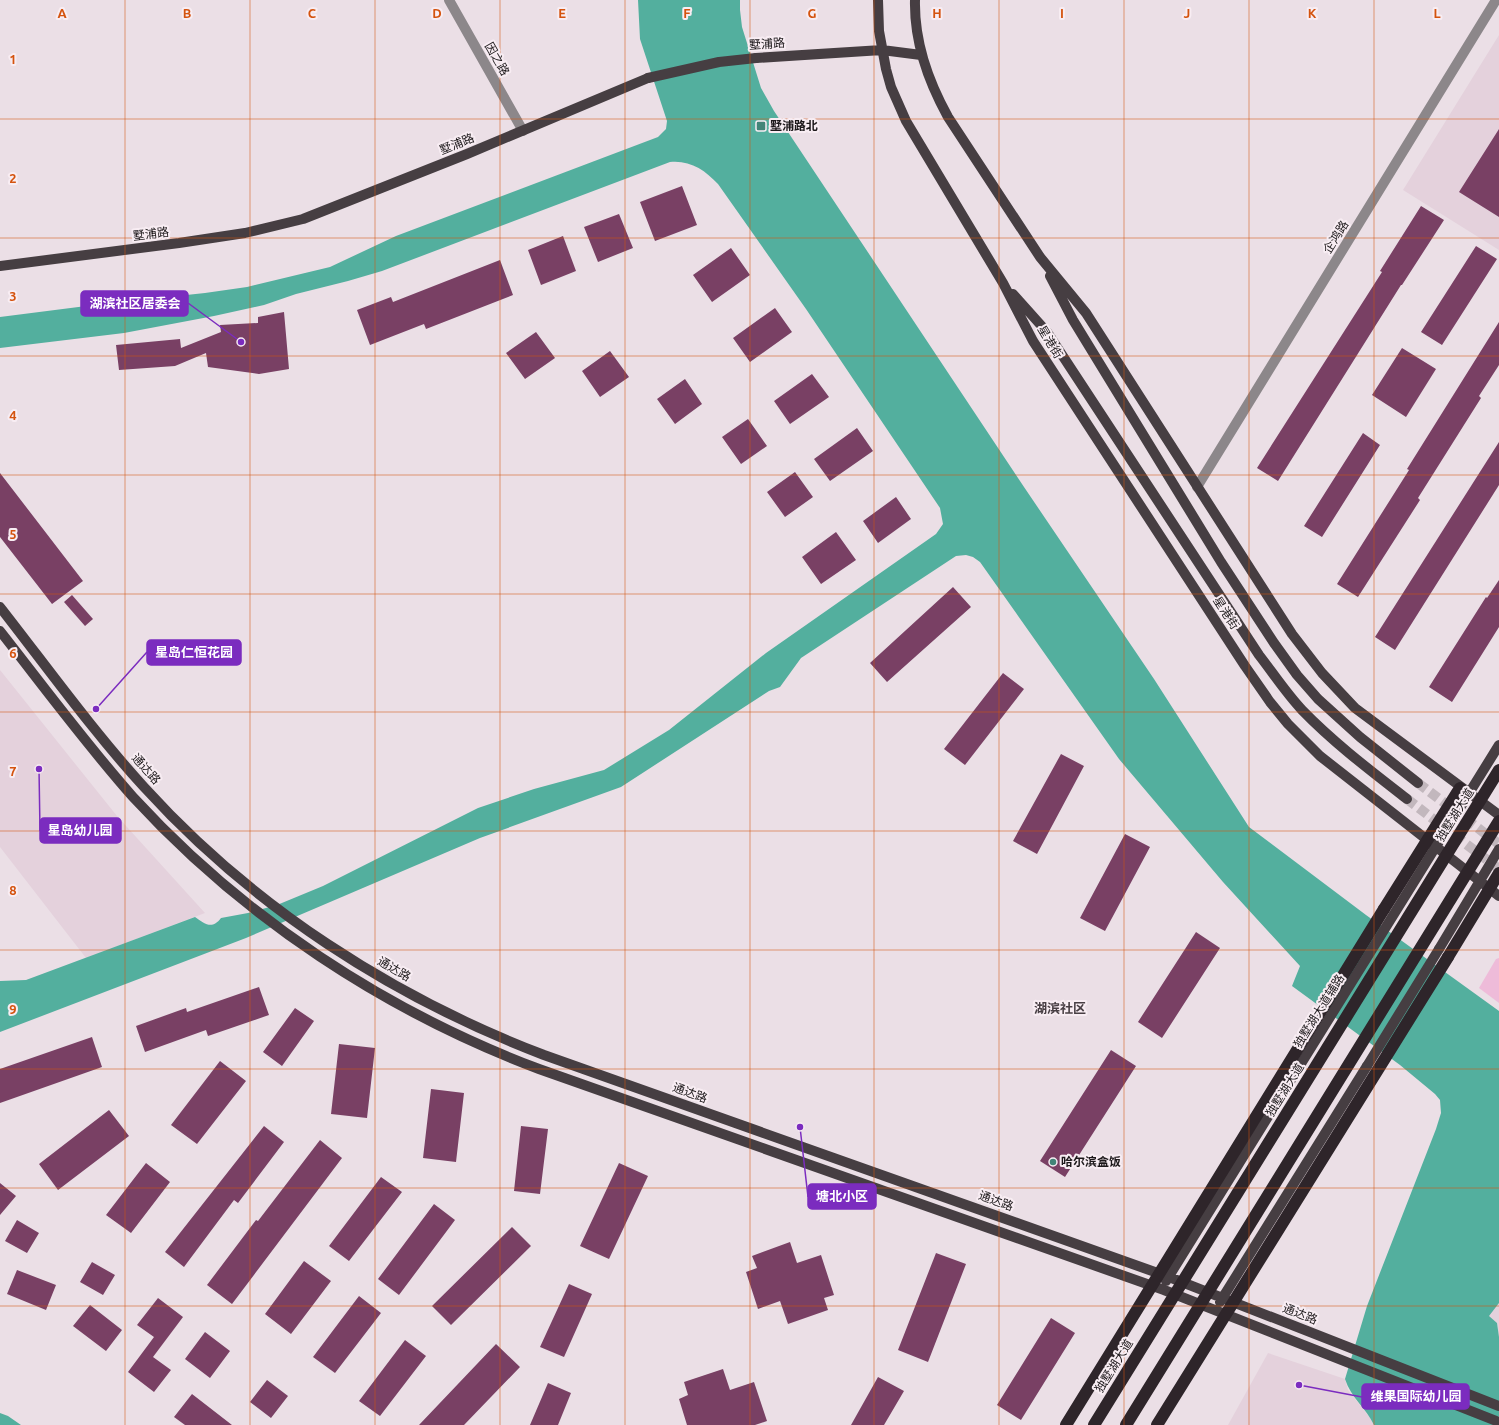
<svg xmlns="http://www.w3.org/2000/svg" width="1499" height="1425" viewBox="0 0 1499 1425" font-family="Ubuntu,'Noto Sans SC',sans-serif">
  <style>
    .built { fill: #e4d1dc }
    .green { fill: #eebbd9 }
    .water { fill: #53af9e }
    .building { fill: #794064 }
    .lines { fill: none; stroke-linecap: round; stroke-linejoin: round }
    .major-tunnel { stroke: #c2b7bd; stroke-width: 10; stroke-dasharray: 10 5; stroke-linecap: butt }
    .minor { stroke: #8c878a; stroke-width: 10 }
    .major { stroke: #463e42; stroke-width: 10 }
    .highway { stroke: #2e252a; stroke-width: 12 }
    .major-bridge { stroke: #463e42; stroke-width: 10 }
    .highway-bridge { stroke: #2e252a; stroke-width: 12 }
    .grid { fill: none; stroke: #d4530e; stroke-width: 1; stroke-opacity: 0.55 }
    .poi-dot { fill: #428578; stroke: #f8edf3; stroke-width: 1.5 }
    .labels { text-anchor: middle; stroke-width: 4; stroke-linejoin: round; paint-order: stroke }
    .street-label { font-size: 12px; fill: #1d191b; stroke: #f8edf3 }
    .poi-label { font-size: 12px; font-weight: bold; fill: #1d191b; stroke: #f8edf3; text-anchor: start }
    .neighbourhood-label { font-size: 13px; font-weight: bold; fill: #483f44; stroke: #f8edf3 }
    .grid-label { font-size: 13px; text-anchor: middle; font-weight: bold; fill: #d4530e; stroke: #f8edf3; stroke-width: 4; stroke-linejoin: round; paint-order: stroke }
    .leader { fill: none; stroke: #7b2cbf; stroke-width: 1.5 }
    .callout-dot { fill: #7b2cbf; stroke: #f8edf3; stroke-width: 1.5 }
    .callout { fill: #7b2cbf; stroke: #7b2cbf; stroke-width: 1.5 }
    .callout-label { font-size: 13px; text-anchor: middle; font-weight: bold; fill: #fff }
  </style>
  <rect width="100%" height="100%" fill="#ebdfe6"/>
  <path class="built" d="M1499 35V250L1403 190Z
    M0 670 117 816 205 913 86 958 0 847Z
    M1499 1303V1337L1497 1323 1488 1316Z
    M1268 1353 1345 1379 1348 1390 1371 1419 1374 1425H1228Z"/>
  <path class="green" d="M1499 958V1003L1479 988 1496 959Z"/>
  <path class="water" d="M638 0H740V10L742 27 761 88 774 111 1024 487 1154 679 1249 827 1366 915 1499 1011V1303L1489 1316 1497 1323 1499 1337V1416L1495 1425H1374C1366 1408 1351 1398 1345 1379L1367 1306 1436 1129 1441 1113 1440 1100 1435 1094 1400 1065 1292 986 1300 966 1223 882 1119 759 980 562 973 557 966 555 956 556 801 658 780 687 769 691 621 787 480 838 246 938 0 1032V981L26 980 195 917C205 924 212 930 221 918L248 913 277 905 323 886 478 808 534 789 604 770 669 730 766 653 936 534 943 524 940 508 806 309 718 184C705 170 690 160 670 162L382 271 348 281 296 294 264 305 214 316 124 333 0 348V317L102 304 205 293 247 287 330 267 396 236 658 137 666 129 667 121 640 39Z
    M0 1413 8 1416 21 1425H0Z"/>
  <path class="building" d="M1499 129V217L1459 192Z
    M682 186 697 225 655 241 640 202Z
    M1421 206 1444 220 1402 285H1401L1278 481 1257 468 1382 272 1380 271Z
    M619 214 633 248 598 262 584 227Z
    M563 236 576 271 541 285 528 250Z
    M1476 246 1497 259 1442 345 1421 332Z
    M731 248 750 275 712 302 693 275Z
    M500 260 513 295 426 329 424 324 370 345 357 310 391 297 393 302Z
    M775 308 792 332 750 362 733 338Z
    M284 312 289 369 259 374 208 367 206 353 175 366 119 370 116 345 180 339 181 348 221 332 220 325 258 323V317Z
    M1499 322V365L1479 396 1481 398 1418 498 1420 500 1358 597 1337 584 1409 470 1407 469Z
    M536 332 555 358 525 379 506 353Z
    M1402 348 1436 369 1406 417 1372 395Z
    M610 351 629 377 600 397 582 371Z
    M812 374 829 397 790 424 774 401Z
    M685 379 702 404 675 424 657 399Z
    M748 419 767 446 741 464 722 437Z
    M857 428 873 451 830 481 814 459Z
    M1363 433 1380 445 1322 537 1304 526Z
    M1499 442V485L1395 650 1375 637Z
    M795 472 813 497 785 517 767 492Z
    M0 473 83 581 52 604 0 537Z
    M896 497 911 519 878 543 863 521Z
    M836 532 856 560 821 584 802 557Z
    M1499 580V627L1452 702 1429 687 1486 597 1487 598Z
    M953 587 971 607 887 682 870 663Z
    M72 595 93 619 85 626 64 602Z
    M1003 673 1024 689 965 765 944 749Z
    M1061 754 1084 766 1037 854 1013 841Z
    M1125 834 1150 847 1105 931 1080 918Z
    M1196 932 1220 948 1162 1038 1138 1022Z
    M259 987 269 1015 208 1036 206 1030 145 1052 136 1026 186 1008 187 1012Z
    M295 1008 314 1021 282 1066 263 1052Z
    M92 1037 102 1067 0 1103V1069Z
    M339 1044 375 1048 367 1118 331 1114Z
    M1111 1050 1136 1066 1065 1177 1040 1161Z
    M220 1061 246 1081 197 1144 171 1125Z
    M431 1089 464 1093 456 1162 423 1158Z
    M109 1110 129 1136 58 1190 39 1164Z
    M264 1126 284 1142 238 1203 234 1200 184 1267 165 1252Z
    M521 1126 548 1129 540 1194 514 1191Z
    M320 1140 342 1158 232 1304 207 1285 256 1220 258 1221Z
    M146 1163 170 1182 131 1233 106 1215Z
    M619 1163 648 1176 609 1259 580 1246Z
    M381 1177 402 1192 349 1261 329 1246Z
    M0 1183 16 1196 0 1215Z
    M434 1204 455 1220 399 1295 378 1279Z
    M17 1220 39 1233 27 1253 5 1241Z
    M512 1227 531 1246 451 1325 432 1306Z
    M790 1242 797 1263 821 1255 834 1295 824 1298 828 1310 788 1324 780 1301 758 1309 746 1272 757 1268 752 1256Z
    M936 1253 966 1264 928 1362 898 1350Z
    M304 1261 331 1281 291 1334 265 1314Z
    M92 1262 115 1275 103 1295 80 1282Z
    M17 1270 56 1285 46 1310 7 1294Z
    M569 1284 592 1294 564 1357 540 1347Z
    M359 1296 381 1313 335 1373 313 1357Z
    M158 1298 183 1317 153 1357 171 1370 154 1392 128 1372 154 1337 137 1325Z
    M90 1305 122 1330 106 1351 73 1326Z
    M1051 1318 1075 1333 1021 1420 997 1405Z
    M205 1332 230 1351 210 1378 185 1359Z
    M405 1340 426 1356 380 1416 359 1401Z
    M496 1344 520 1367 464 1425H419Z
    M723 1369 730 1390 754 1382 767 1421 755 1425H687L679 1399 688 1395 684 1382Z
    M878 1377 904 1391 884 1425H851Z
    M267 1380 288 1396 271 1418 250 1402Z
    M548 1383 571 1393 558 1425H530Z
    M192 1394 232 1425H185L174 1417Z"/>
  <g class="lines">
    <path class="major-tunnel" d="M1418 783 1499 844
      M1407 799 1499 869"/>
    <path class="minor" d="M449 0 523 131
      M1197 487 1496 0"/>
    <path class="major" d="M878 0 879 31 886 69 891 87 906 121 1003 283 1033 341 1245 666 1270 702 1288 724 1320 756 1499 896
      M915 0C914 42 928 81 948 117L1040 257 1086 313 1292 634 1322 673 1355 708 1499 815
      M756 58 882 50 921 55
      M0 266 179 243 245 233 303 219 467 154 648 78
      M1050 276 1073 320 1221 562 1274 643 1297 675 1318 699 1360 737 1418 783
      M1013 294 1047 332 1259 655C1273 673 1286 693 1302 710 1334 743 1371 771 1407 799
      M0 607C47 667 92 730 144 787 253 907 392 997 544 1055L1169 1277 1499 1406
      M0 631C44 687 86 744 133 797 244 918 385 1011 539 1069L1164 1290 1499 1422
      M1439 949 1499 849
      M1166 1281 1499 745
      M1220 1302 1367 1066"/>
    <path class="highway" d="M1384 909 1460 788
      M1448 957 1499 873"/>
    <path class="major-bridge" d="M648 78 719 62 756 58
      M1367 1066 1439 949"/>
    <path class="highway-bridge" d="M1066 1425 1384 909
      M1094 1425 1499 770
      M1126 1425 1499 821
      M1157 1425 1448 957"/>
  </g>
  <path class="grid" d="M125 0V1425M250 0V1425M375 0V1425M500 0V1425M625 0V1425M750 0V1425M874 0V1425M999 0V1425M1124 0V1425M1249 0V1425M1374 0V1425M0 119H1499M0 238H1499M0 356H1499M0 475H1499M0 594H1499M0 712H1499M0 831H1499M0 950H1499M0 1069H1499M0 1188H1499M0 1306H1499"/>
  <g class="poi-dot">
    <rect x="756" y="121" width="10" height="10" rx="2"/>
    <circle cx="1053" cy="1162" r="4"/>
  </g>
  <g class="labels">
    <g class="street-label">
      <text transform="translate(767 44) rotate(-4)" y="4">墅浦路</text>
      <text transform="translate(497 59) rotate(60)" y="4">因之路</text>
      <text transform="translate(457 144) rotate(-22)" y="4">墅浦路</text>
      <text transform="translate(151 234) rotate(-7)" y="4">墅浦路</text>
      <text transform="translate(1336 237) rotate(-58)" y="4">企鸿路</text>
      <text transform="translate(1050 342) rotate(59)" y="4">星港街</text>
      <text transform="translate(1226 613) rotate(57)" y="4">星港街</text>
      <text transform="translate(146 769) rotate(48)" y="4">通达路</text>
      <text transform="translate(1455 815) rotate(-58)" y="4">独墅湖大道</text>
      <text transform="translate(394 969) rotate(30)" y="4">通达路</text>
      <text transform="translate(1319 1011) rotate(-58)" y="4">独墅湖大道辅路</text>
      <text transform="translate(1285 1090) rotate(-58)" y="4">独墅湖大道</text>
      <text transform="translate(690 1093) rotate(20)" y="4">通达路</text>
      <text transform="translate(996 1201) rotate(20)" y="4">通达路</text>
      <text transform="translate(1300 1314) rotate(21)" y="4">通达路</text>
      <text transform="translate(1114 1366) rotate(-58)" y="4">独墅湖大道</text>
    </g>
    <g class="poi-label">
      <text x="770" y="130">墅浦路北</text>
      <text x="1061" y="1166">哈尔滨盒饭</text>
    </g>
    <g class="neighbourhood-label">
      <text x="1060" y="1013">湖滨社区</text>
    </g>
  </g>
  <g class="grid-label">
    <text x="62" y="18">A</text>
    <text x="187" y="18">B</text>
    <text x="312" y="18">C</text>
    <text x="437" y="18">D</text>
    <text x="562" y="18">E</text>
    <text x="687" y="18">F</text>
    <text x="812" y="18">G</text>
    <text x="937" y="18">H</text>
    <text x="1062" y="18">I</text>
    <text x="1187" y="18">J</text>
    <text x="1312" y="18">K</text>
    <text x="1437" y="18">L</text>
    <text x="13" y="64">1</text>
    <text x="13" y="183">2</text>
    <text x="13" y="301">3</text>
    <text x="13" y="420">4</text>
    <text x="13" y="539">5</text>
    <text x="13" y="658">6</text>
    <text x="13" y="776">7</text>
    <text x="13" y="895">8</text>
    <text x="13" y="1014">9</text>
  </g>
  <path class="leader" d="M241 342L188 303M96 709L147 652M39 769L40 831M800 1127L808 1197M1299 1385L1362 1397"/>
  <g class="callout-dot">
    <circle cx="241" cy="342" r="4"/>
    <circle cx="96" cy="709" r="4"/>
    <circle cx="39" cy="769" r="4"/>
    <circle cx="800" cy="1127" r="4"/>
    <circle cx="1299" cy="1385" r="4"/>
  </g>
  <g class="callout">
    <rect x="81" y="291" width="107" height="25" rx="4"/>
    <rect x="147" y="640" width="94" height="25" rx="4"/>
    <rect x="40" y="818" width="81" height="25" rx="4"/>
    <rect x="808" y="1184" width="68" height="25" rx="4"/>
    <rect x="1362" y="1384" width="107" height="25" rx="4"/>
  </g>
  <g class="callout-label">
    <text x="135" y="308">湖滨社区居委会</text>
    <text x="194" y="657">星岛仁恒花园</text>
    <text x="80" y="835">星岛幼儿园</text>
    <text x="842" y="1201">塘北小区</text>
    <text x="1416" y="1401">维果国际幼儿园</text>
  </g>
</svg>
